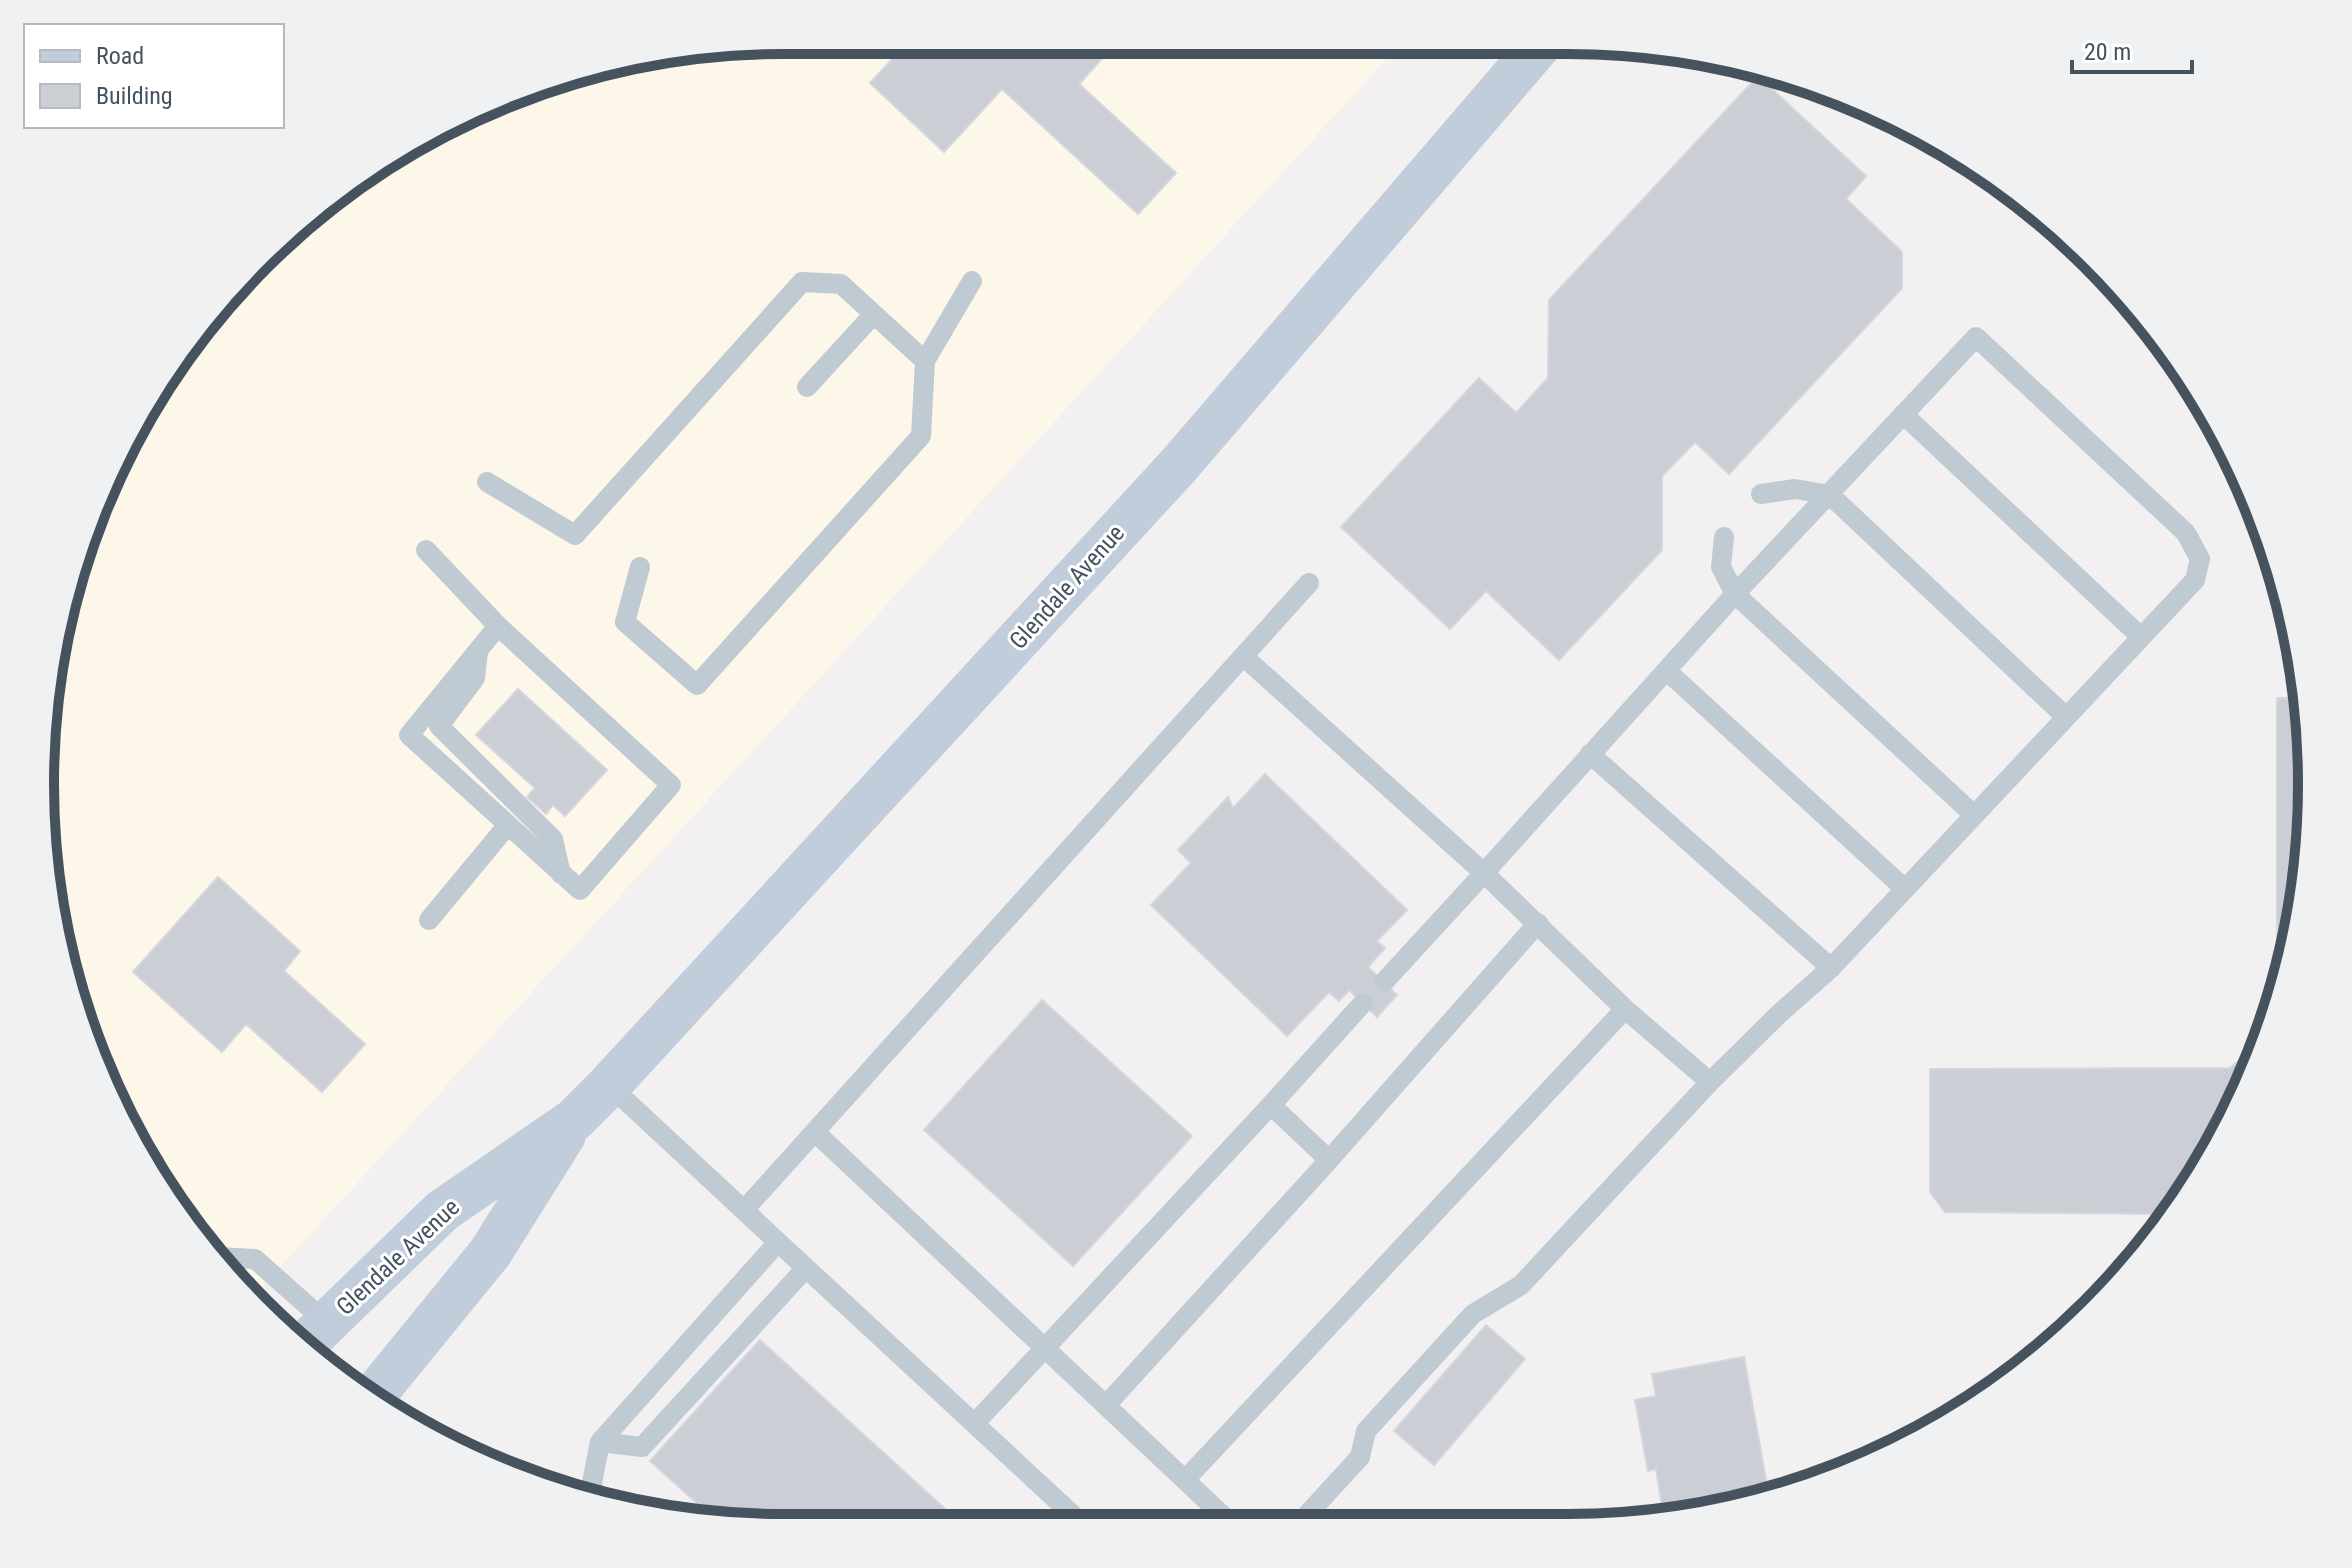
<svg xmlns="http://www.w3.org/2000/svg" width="2352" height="1568" viewBox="0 0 2352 1568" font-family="'Roboto Condensed',sans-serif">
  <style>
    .commercial { fill: #fdf7e9 }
    .building { fill: #cbcfd5; stroke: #d3d6dc; stroke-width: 2 }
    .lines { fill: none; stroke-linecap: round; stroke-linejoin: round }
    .service { stroke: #c0cad3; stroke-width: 20 }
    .secondary { stroke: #c1cdda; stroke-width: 44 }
    .labels { text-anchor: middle; stroke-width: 6; stroke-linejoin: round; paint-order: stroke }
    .street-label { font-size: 24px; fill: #46535f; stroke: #fff }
    .rim { fill: none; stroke: #46535f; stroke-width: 10 }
  </style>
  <rect width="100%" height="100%" fill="#f2f0f0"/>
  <path class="commercial" d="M784 40H1404L250 1300 139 1156 54 930 42 735 96 500 194 331 370 166 545 79Z"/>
  <path class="building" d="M910 40H1091L1106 54 1079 84 1176 173 1138 214 1002 89 944 152 870 83Z
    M1758 76 1866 176 1846 199 1902 252V288L1729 474 1695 442 1662 476V550L1559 660 1486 591 1450 629 1341 527 1479 378 1516 413 1548 378 1549 300Z
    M518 689 607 770 565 816 553 805 546 814 527 797 535 788 476 735Z
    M2277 698H2304L2312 784 2298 929 2277 998Z
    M1265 774 1407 910 1377 941 1385 948 1368 967 1397 995 1377 1017 1349 990 1339 1001 1329 992 1287 1036 1151 905 1191 863 1178 850 1228 797 1233 808Z
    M218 877 300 951 284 971 365 1044 322 1092 246 1024 222 1052 133 972Z
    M1042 1000 1192 1136 1073 1266 924 1130Z
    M2263 1042 2256 1068 2187 1197 2173 1214 1945 1212 1930 1192V1069L2230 1068Z
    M1486 1325 1525 1359 1434 1465 1394 1431Z
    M760 1340 966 1528H784L717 1521 650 1461Z
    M1744 1357 1769 1497 1714 1514 1664 1518 1656 1469 1648 1471 1635 1400 1656 1396 1652 1374Z"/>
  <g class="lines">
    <path class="service" d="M807 387 873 315
      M1903 414 2141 637
      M487 482 575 535 802 282 841 284 925 361
      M1761 494 1795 489 1830 495 2066 717
      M1724 537 1721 567 1735 594 1974 815
      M426 550 498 626 671 785 580 890 409 735 498 626
      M640 567 625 622 697 685 921 436 925 361 972 281
      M478 652 475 678 439 726 553 839 561 874
      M1243 656 1484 873 1384 982
      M1667 671 1905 889
      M1590 754 1831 968
      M429 920 507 826
      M1271 1105 1363 1003
      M815 1132 1236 1528
      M745 1209 1309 583
      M778 1242 1087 1528
      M218 1257 255 1259 327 1323
      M1107 1404 1329 1160
      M975 1423 1271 1105 1329 1160 1538 923
      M600 1442 642 1447 806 1268
      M1185 1480 1625 1009
      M608 1503 591 1488 600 1442 778 1242 609 1085
      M1295 1528 1360 1457 1366 1431 1473 1314 1521 1285 1710 1082 1780 1013 1831 968 2195 580 2200 559 2186 533 1976 337 1735 594 1484 873 1625 1009 1710 1082"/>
    <path class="secondary" d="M305 1344 442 1211 574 1120 609 1085 1179 465 1544 40
      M375 1394 490 1253 564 1135"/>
  </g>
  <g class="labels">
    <g class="street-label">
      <text transform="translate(1067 587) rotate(-48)" y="8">Glendale Avenue</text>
      <text transform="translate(398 1257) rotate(-43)" y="8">Glendale Avenue</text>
    </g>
  </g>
  <path d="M0 0H2352V1568H0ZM784 54H1568A730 730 0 0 1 2298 784V784A730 730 0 0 1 1568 1514H784A730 730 0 0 1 54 784V784A730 730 0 0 1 784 54Z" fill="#f0f1f2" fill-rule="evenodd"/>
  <path class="rim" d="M784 54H1568A730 730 0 0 1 2298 784V784A730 730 0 0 1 1568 1514H784A730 730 0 0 1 54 784V784A730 730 0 0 1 784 54Z"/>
  <rect x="24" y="24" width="260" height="104" fill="#ffffff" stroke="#b5babf" stroke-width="2"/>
  <rect x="40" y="50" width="40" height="12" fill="#c1cdda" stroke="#b5babf" stroke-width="2"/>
  <text x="96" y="64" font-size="24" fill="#46535f">Road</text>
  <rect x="40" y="84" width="40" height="24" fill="#cbcfd5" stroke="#b5babf" stroke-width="2"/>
  <text x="96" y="104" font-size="24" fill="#46535f">Building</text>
  <path d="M2072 60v12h120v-12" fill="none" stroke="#46535f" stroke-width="4"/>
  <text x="2084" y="60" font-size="24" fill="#46535f" stroke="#ffffff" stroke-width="6" paint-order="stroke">20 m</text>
</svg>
